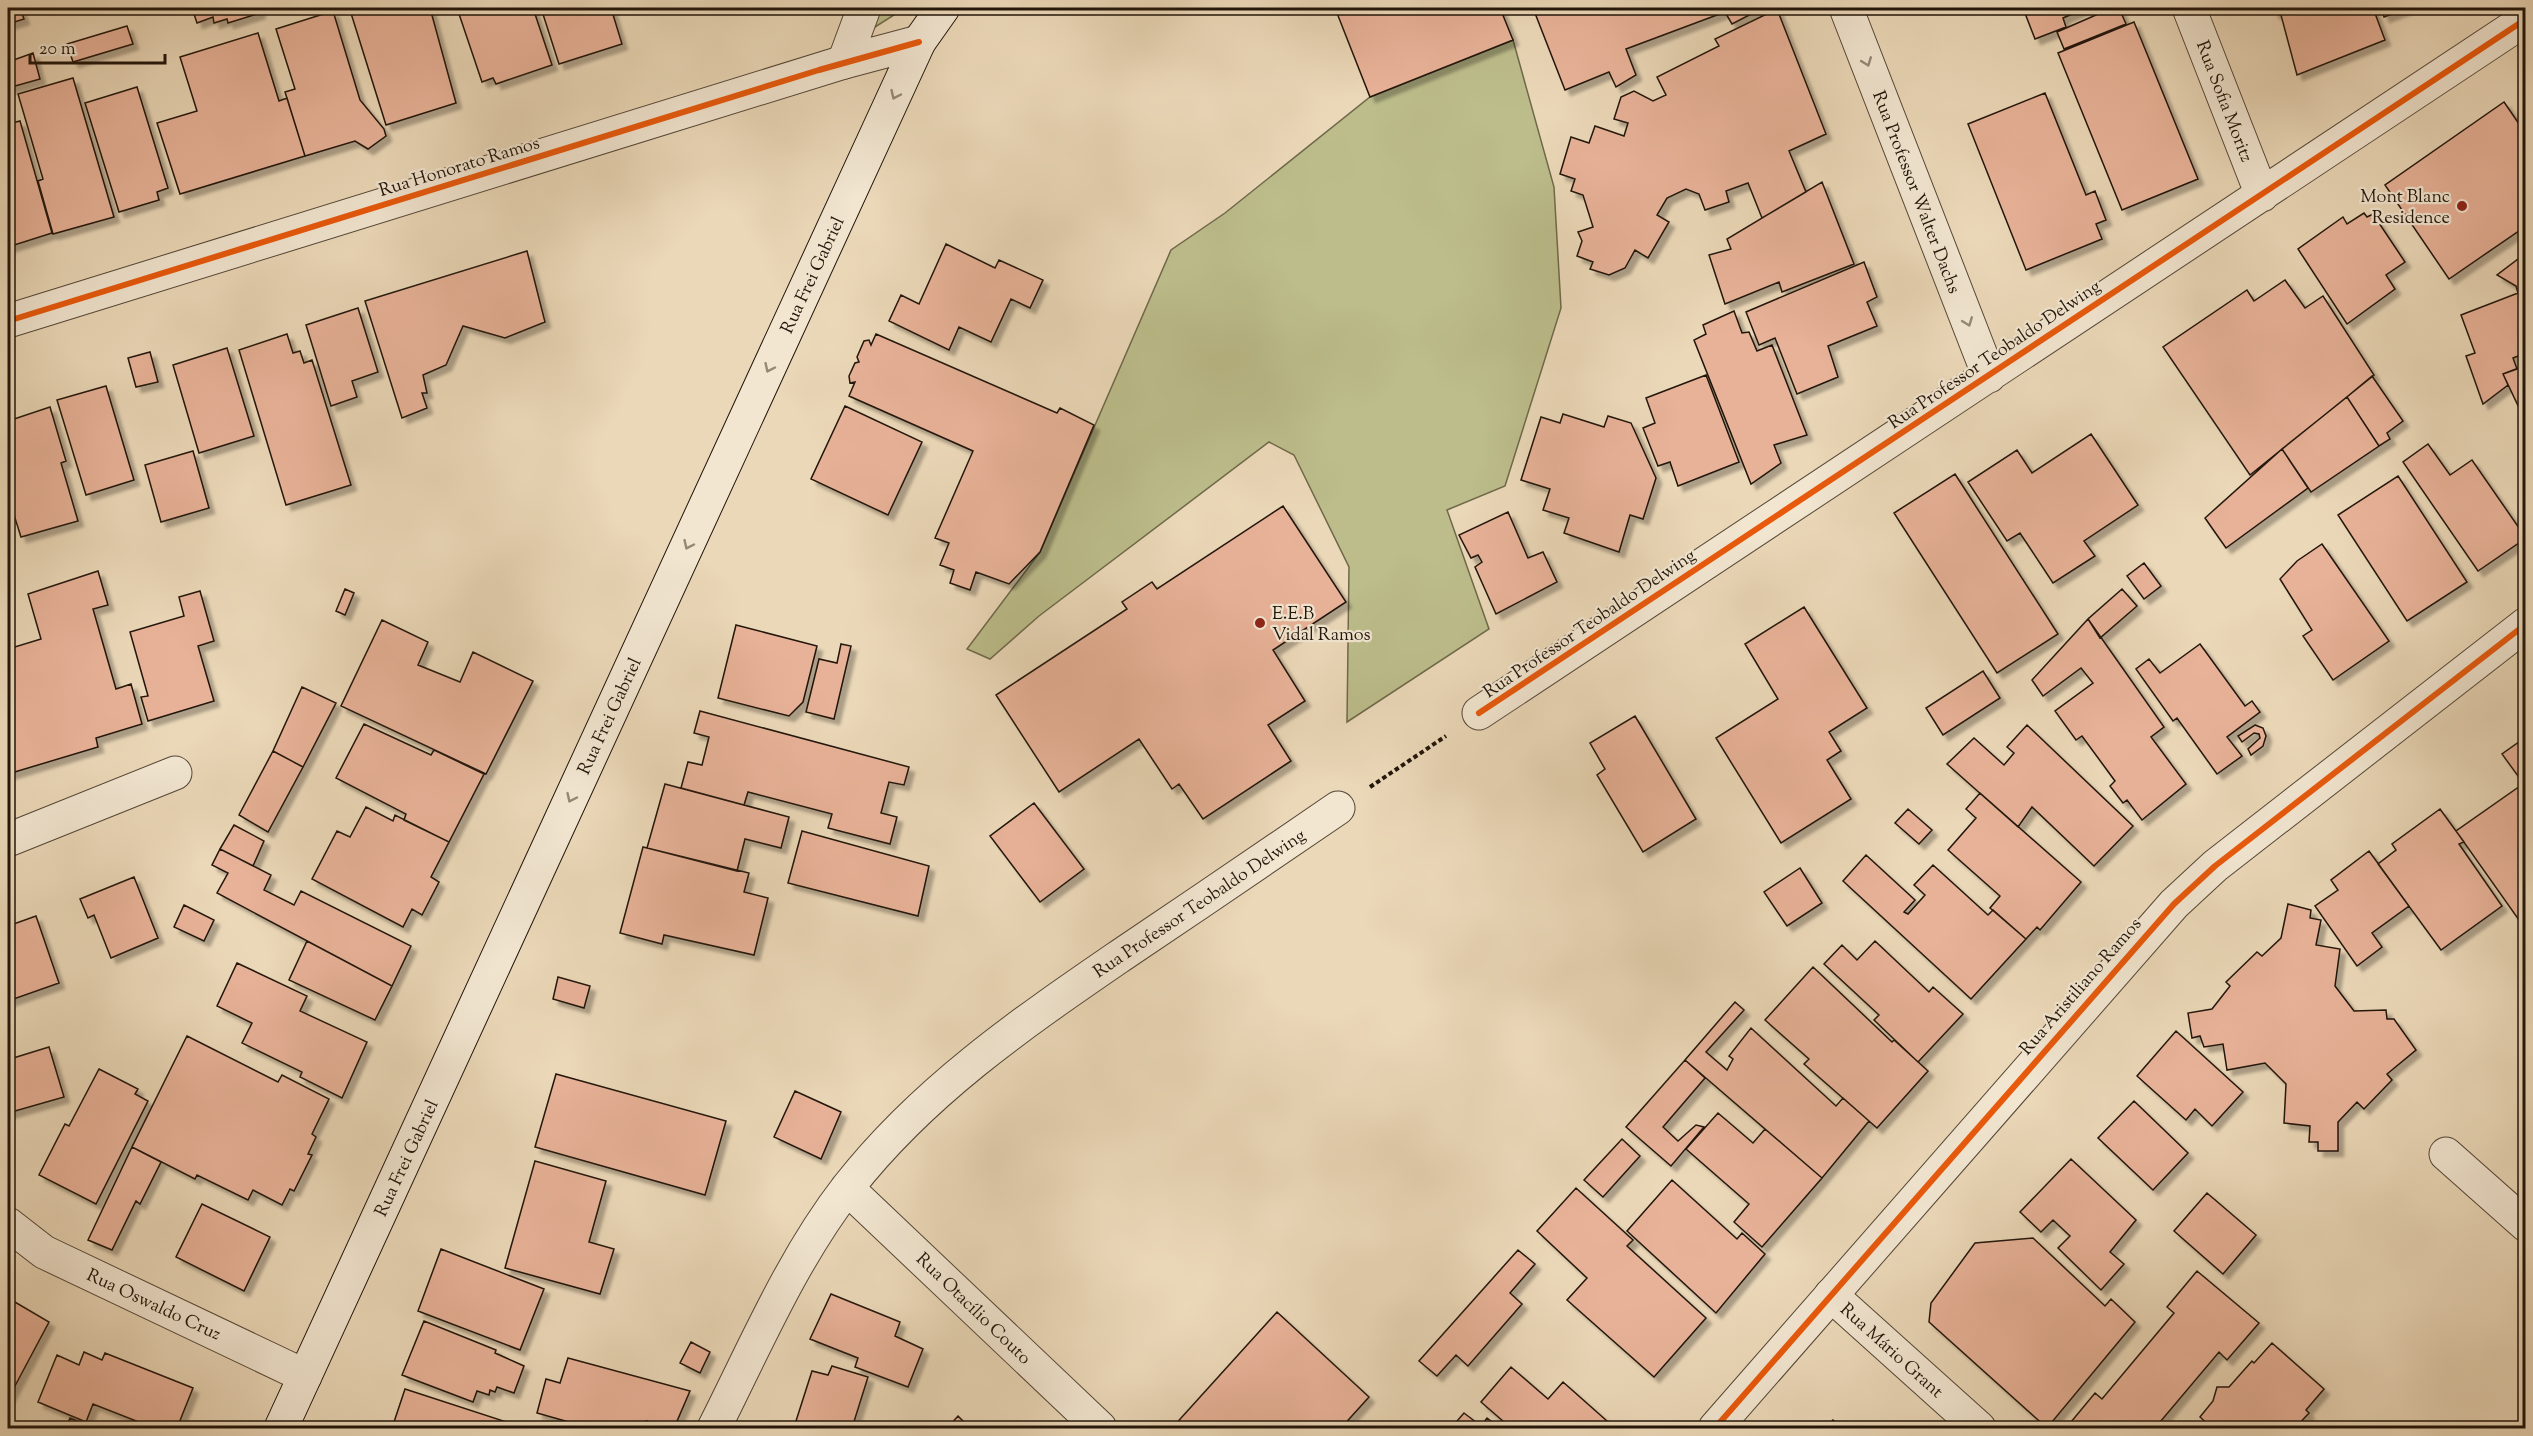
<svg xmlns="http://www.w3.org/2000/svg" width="2533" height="1436" viewBox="0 0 2533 1436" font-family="'Sorts Mill Goudy',serif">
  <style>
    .green { fill: #bcbd8b; stroke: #6e694a; stroke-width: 1.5 }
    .building { fill: #e8b298; stroke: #21150a; stroke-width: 1.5; filter: url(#shadow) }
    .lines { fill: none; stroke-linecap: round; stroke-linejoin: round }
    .minor-casing { stroke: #544636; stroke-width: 35 }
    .tertiary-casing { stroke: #544636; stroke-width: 35 }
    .secondary-casing { stroke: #21150a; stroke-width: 35 }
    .path { stroke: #21150a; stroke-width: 4; stroke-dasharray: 4.5 3; stroke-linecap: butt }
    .minor { stroke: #f2e6d1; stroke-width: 33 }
    .tertiary { stroke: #f2e6d1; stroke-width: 33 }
    .secondary { stroke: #f2e6d1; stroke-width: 33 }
    .cycleway-casing { stroke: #f2e6d1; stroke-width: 10 }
    .cycleway { stroke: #e8590c; stroke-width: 6 }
    .oneway { stroke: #948877 }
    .poi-dot { fill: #8f2418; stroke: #f2e6d1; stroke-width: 2 }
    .labels { text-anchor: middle; stroke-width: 4.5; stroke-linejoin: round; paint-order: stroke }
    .street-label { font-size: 18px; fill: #21150a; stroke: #f2e6d1 }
    .poi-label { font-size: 18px; fill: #21150a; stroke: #f2e6d1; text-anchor: end }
  </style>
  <defs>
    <filter id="shadow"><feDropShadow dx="5.5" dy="5.5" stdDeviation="1.5" flood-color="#0004"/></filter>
  </defs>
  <rect width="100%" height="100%" fill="#ebd8b8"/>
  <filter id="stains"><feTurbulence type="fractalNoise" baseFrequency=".00333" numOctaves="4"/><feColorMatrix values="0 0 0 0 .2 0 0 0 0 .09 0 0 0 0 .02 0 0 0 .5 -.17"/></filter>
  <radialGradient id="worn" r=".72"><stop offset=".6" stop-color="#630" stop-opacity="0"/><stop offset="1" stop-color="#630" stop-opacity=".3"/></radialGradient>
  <path class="green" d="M879 8H905L872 29Z
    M1513 40 1554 187 1561 308 1505 486 1447 510 1489 629 1347 722 1349 567 1294 455 1269 442 1039 616 990 659 967 649 1040 552 1171 250 1225 213 1370 97Z"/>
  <path class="building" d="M8 8H20L24 19 8 24Z
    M192 8H259L260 13 228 23 227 19 214 23 213 17 197 23Z
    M360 8H430L456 103 386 125 350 10Z
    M457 8H533L552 65 496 84 493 78 482 82Z
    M541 8H611L622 44 559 64Z
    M1335 8H1500L1513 40 1370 97Z
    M1533 8H1760L1761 9 1732 24 1725 12 1626 49 1636 75 1616 87 1609 72 1565 90Z
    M2023 8H2086L2063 18 2066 27 2035 39Z
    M2112 8H2119L2126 24 2064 49 2057 32Z
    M2272 8H2373L2385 40 2297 75 2281 15 2274 13Z
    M2381 8H2408L2384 17Z
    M1777 9 1826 134 1789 151 1806 192 1762 218 1748 183 1726 191 1729 202 1705 210 1699 194 1686 189 1667 198 1657 215 1669 222 1648 258 1635 250 1625 268 1609 275 1590 269 1593 262 1577 256 1582 241 1578 232 1593 227 1583 195 1571 191 1575 179 1560 174 1571 137 1589 143 1595 126 1624 136 1628 123 1614 119 1621 97 1634 91 1653 101 1666 95 1657 77 1719 46 1715 39Z
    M333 11 360 100 384 129 386 136 368 149 355 141 305 156 285 92 295 89 276 29Z
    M2134 22 2198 179 2122 210 2058 53Z
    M127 26 133 44 73 62 67 44Z
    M258 33 279 101 287 98 305 156 180 194 157 123 197 111 180 57Z
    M33 53 40 79 8 88V62Z
    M73 78 114 217 53 234 38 181 43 179 18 94Z
    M137 87 168 188 157 192 159 200 119 212 85 103Z
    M2045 93 2086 195 2095 191 2106 220 2096 224 2102 239 2026 270 1968 124Z
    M2504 102 2526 134V226L2449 279 2385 185Z
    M20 121 52 233 8 247V124Z
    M1822 182 1854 264 1782 292 1779 282 1725 304 1709 255 1731 249 1727 239Z
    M2364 213 2367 217 2373 214 2405 262 2386 275 2395 289 2347 324 2298 249 2343 217 2347 224Z
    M946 244 995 268 999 260 1043 280 1030 308 1011 299 991 342 959 327 949 350 889 321 901 295 919 304Z
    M527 251 545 322 505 338 463 326 446 365 423 375 427 393H422L427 408 402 418 365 301Z
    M2526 253V353L2513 358 2517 369 2503 374 2508 385 2483 404 2466 356 2475 353 2461 315 2518 293 2516 286 2497 275Z
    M1864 262 1877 297 1867 302 1877 326 1828 346 1838 377 1797 394 1775 338 1759 345 1746 312Z
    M2285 280 2305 308 2323 296 2374 375 2250 475 2163 347 2247 290 2254 301Z
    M358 308 378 372 352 381 357 397 331 406 306 325Z
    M1734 311 1742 333 1749 332 1757 351 1772 345 1807 435 1774 445 1781 463 1751 484 1694 340 1706 334 1703 325Z
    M287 334 293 353 300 351 304 363 312 360 351 485 286 505 239 350Z
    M876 334 1057 413 1060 408 1094 425 1040 552 1009 584 976 572 970 590 950 583 954 570 940 565 949 543 935 538 973 451 849 396 855 382 850 383 849 376 855 363 859 362 857 357 864 341 869 340 871 345Z
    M227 348 254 436 199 453 173 365Z
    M150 352 158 382 136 387 128 358Z
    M2526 365V413L2522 414 2503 374Z
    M1706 375 1739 462 1678 486 1670 462 1658 466 1643 428 1655 423 1646 398Z
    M2372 376 2403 421 2387 433 2390 439 2379 446 2347 397Z
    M106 386 134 480 86 495 57 400Z
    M2347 397 2379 446 2311 492 2282 449Z
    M845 406 922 442 888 515 811 479Z
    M50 407 66 461 61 463 78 521 21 537 8 496V421Z
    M1563 414 1604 427 1608 416 1631 423 1656 478 1643 519 1630 515 1619 552 1564 533 1569 518 1543 510 1550 489 1521 480 1541 417 1560 423Z
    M2091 434 2138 505 2084 541 2095 556 2053 583 2020 533 2007 541 1968 482 2017 450 2032 473Z
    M2428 444 2450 475 2472 460 2526 538 2478 571 2403 462Z
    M2282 449 2308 488 2226 548 2205 518Z
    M193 451 209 508 161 522 145 465Z
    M1955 474 2058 634 1997 673 1894 513Z
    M2398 476 2467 582 2407 621 2338 515Z
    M1283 506 1346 602 1273 650 1305 701 1268 725 1291 761 1203 819 1179 784 1172 789 1139 739 1059 792 996 695 1127 609 1122 602 1152 582 1157 589Z
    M1508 512 1528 558 1543 552 1557 582 1496 614 1475 567 1482 562 1478 555 1471 558 1459 535Z
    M2322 544 2389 641 2333 680 2303 636 2312 630 2280 579 2297 561Z
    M2144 563 2161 586 2144 599 2127 576Z
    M98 571 108 605 93 609 116 689 131 684 142 724 96 738 98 747 8 774V649L41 639 28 594Z
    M345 589 354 593 345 615 336 611Z
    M2122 589 2137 606 2100 638 2088 619Z
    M200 591 214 641 198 646 214 701 148 721 141 697 148 696 130 632 184 616 179 597Z
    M1804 607 1867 708 1829 732 1841 751 1827 760 1851 799 1781 843 1716 738 1778 699 1745 644Z
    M2088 619 2164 727 2151 737 2186 784 2142 820 2127 800 2123 803 2110 786 2115 781 2082 736 2076 740 2055 711 2093 683 2081 668 2043 696 2032 680Z
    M382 620 428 642 418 665 460 682 473 652 533 681 486 774 341 706Z
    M736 625 817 646 803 702 789 716 718 698Z
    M841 644 851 646 834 719 806 712 819 659 837 663Z
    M2200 644 2245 706 2252 701 2260 712 2227 737 2242 756 2217 774 2177 718 2173 721 2136 669 2149 659 2160 673Z
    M1983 671 2000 698 1943 735 1926 708Z
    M302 687 336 703 303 767 273 751Z
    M700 711 909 767 904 785 889 782 881 813 897 817 890 844 828 828 832 814 748 792 744 805 681 788 688 762 702 765 709 737 694 733Z
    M1635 716 1696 819 1643 852 1597 775 1605 769 1590 743Z
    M364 724 431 755 434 750 484 774 449 842 404 820 406 814 336 778Z
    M2027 725 2133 826 2094 866 2032 807 2018 827 1947 764 1974 738 2004 765 2014 753 2007 747Z
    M2255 725 2263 728 2266 736 2263 746 2251 755 2248 749 2260 738 2259 734 2254 733 2242 742 2238 736Z
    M2526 737V787L2502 754Z
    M273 751 303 767 268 832 239 815Z
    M665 784 789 817 781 848 745 839 737 871 647 848Z
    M2523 784 2526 787V930L2456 831Z
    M1980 793 2081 882 2040 930 2037 927 2026 939 1990 908 2000 896 1948 850 1976 818 1966 809Z
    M1034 803 1084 869 1040 902 990 836Z
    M366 807 393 821 395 815 449 842 431 877 439 882 422 915 412 909 403 927 312 879 337 831 350 837Z
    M1908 809 1932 830 1919 844 1895 823Z
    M2440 809 2464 842 2459 844 2502 906 2441 950 2378 864 2396 850 2392 844Z
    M234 825 264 841 253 866 220 849Z
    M802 831 929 866 918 916 788 883Z
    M643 847 749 873 744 892 768 898 754 955 664 935 662 944 620 933Z
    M220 849 271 875 264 890 294 905 301 891 411 946 392 986 217 893 228 873 212 865Z
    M2369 851 2409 906 2372 933 2382 947 2357 966 2315 906 2338 890 2331 880Z
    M1866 855 1915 900 1904 912 1908 914 1925 895 1914 885 1933 865 1988 915 1993 910 2026 939 1971 999 1843 881Z
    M1800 868 1822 903 1787 926 1764 892Z
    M134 877 158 938 111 958 94 915 88 918 80 899Z
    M2288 904 2311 910 2310 918 2321 920 2316 945 2340 949 2335 986 2354 1011 2386 1010 2387 1019H2394L2416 1050 2387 1074 2392 1080 2364 1109 2357 1102 2338 1122V1151H2318V1142H2309L2310 1126 2284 1123 2286 1084 2265 1063 2227 1070 2223 1044 2204 1047 2200 1036 2192 1038 2188 1013 2212 1009 2230 986 2226 982 2257 952 2262 956 2281 938Z
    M184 905 214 920 204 941 174 927Z
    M36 916 59 983 8 1001V926Z
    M307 941 392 986 375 1020 289 980Z
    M1875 941 1929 992 1933 987 1963 1014 1918 1062 1874 1020 1879 1015 1824 964 1842 945 1857 960Z
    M237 963 307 996 300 1011 367 1042 342 1098 300 1077 302 1072 242 1043 252 1023 217 1006Z
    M1813 967 1892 1042 1894 1040 1928 1071 1877 1128 1804 1064 1809 1059 1765 1020Z
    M558 977 590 986 584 1008 553 999Z
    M1735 1002 1744 1010 1706 1052 1727 1070 1733 1059 1729 1056 1751 1028 1836 1106 1843 1098 1869 1121 1822 1178 1685 1060Z
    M2176 1031 2243 1092 2212 1126 2195 1109 2186 1120 2137 1076Z
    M187 1036 278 1082 282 1075 329 1099 312 1134 316 1137 308 1154 312 1155 294 1191 290 1189 282 1205 253 1190 248 1200 197 1175 195 1179 132 1147Z
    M49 1047 64 1097 8 1113V1052L10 1059Z
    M1685 1060 1705 1078 1663 1127 1678 1141 1696 1125 1704 1127 1671 1166 1626 1127Z
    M99 1069 138 1089 135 1094 148 1101 96 1204 39 1175 65 1124 69 1126Z
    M556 1074 726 1121 705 1195 535 1147Z
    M795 1091 841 1112 821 1159 774 1137Z
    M2134 1101 2188 1153 2153 1190 2098 1138Z
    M1718 1113 1753 1143 1765 1129 1822 1178 1762 1247 1734 1222 1749 1204 1686 1149Z
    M1622 1139 1640 1156 1603 1197 1584 1180Z
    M132 1147 161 1162 140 1204 136 1201 112 1250 88 1240Z
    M2071 1159 2136 1220 2110 1252 2124 1264 2101 1290 2058 1248 2070 1236 2053 1220 2041 1232 2020 1212Z
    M535 1161 606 1181 589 1242 614 1249 600 1294 505 1268Z
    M1672 1180 1737 1239 1742 1233 1765 1254 1716 1313 1627 1231Z
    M1576 1188 1633 1240 1627 1246 1706 1318 1654 1377 1567 1300 1587 1278 1537 1231Z
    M2207 1193 2256 1235 2223 1274 2174 1231Z
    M202 1204 270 1237 244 1291 176 1257Z
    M2033 1238 2105 1306 2111 1299 2135 1322 2047 1428 1929 1322 1931 1303 1975 1243Z
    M441 1249 544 1289 520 1350 418 1311Z
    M1518 1250 1535 1264 1510 1293 1522 1304 1468 1366 1456 1355 1437 1376 1419 1361Z
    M2197 1271 2259 1323 2227 1360 2219 1352 2155 1428H2077L2071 1422 2095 1393 2102 1399 2174 1313 2167 1307Z
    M831 1294 900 1322 895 1336 923 1349 908 1387 855 1367 858 1358 810 1339Z
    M8 1298 49 1322 8 1399Z
    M1277 1312 1369 1397 1341 1428H1172Z
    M424 1321 496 1350 495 1353 524 1366 514 1393 497 1387 495 1392 490 1390 489 1395 477 1391 473 1402 402 1375Z
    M691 1342 710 1352 700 1373 680 1363Z
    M2272 1343 2324 1389 2306 1410 2309 1413 2295 1428H2212L2200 1417 2213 1401 2217 1387H2229L2252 1361 2254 1363Z
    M84 1352 102 1360 105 1353 193 1388 177 1428H154L93 1404 86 1422 38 1402 57 1355 79 1365Z
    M568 1358 690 1391 674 1428 646 1421 644 1428H590L537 1413 546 1379 560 1383Z
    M832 1366 868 1377 852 1428H819L796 1421 812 1371 828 1375Z
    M1511 1367 1548 1399 1563 1382 1607 1421 1601 1428H1511L1481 1402Z
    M405 1389 525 1428H392Z
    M1464 1413 1481 1426 1487 1418 1500 1428H1451Z
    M958 1416 970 1428H947Z
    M70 1418 94 1428H66Z
    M1833 1420 1842 1428H1825Z"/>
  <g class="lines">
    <defs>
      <path id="minor" d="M1846 8 1989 376
        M2189 8 2262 195
        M8 321 844 62
        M1479 713 2526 19
        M8 840 175 773
        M2446 1154 2526 1225
        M847 1188 1100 1428
        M8 1224 44 1252 305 1376
        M1831 1295 1979 1428
        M714 1428C755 1347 792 1259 848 1187 923 1091 1021 1024 1120 956 1193 907 1265 858 1338 808"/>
      <path id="tertiary" d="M844 62 919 42
        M844 62 864 8
        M1715 1428 2174 904 2215 866 2526 624"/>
      <path id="secondary" d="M281 1428 919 42 943 8"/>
    </defs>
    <use href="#minor" class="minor-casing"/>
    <use href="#tertiary" class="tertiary-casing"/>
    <use href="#secondary" class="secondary-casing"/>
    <path class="path" d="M1370 787 1446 736"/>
    <use href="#minor" class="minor"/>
    <use href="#tertiary" class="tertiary"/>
    <use href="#secondary" class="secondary"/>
    <defs>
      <path id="cycleway" d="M8 321 819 70 919 42
        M1479 713 2526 19
        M1715 1428 2174 904 2215 866 2526 624"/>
    </defs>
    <use href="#cycleway" class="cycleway-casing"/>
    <use href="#cycleway" class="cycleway"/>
  </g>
  <defs><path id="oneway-chevron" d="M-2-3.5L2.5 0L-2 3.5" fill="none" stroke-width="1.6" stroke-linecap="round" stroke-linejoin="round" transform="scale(1.5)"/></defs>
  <g class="oneway">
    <use href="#oneway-chevron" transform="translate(1867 62) rotate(69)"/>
    <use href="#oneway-chevron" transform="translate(895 95) rotate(115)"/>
    <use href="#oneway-chevron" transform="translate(1968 322) rotate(69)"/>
    <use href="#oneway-chevron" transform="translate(769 368) rotate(115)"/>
    <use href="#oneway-chevron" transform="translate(688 545) rotate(115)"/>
    <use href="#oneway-chevron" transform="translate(571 798) rotate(115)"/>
  </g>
  <g class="poi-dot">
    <circle cx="2462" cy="206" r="6"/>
    <circle cx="1260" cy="623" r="6"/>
  </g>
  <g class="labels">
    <g class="street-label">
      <text transform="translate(2225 101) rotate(69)" y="6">Rua Sofia Moritz</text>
      <text transform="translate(459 166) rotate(-17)" y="6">Rua Honorato Ramos</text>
      <text transform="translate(1917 192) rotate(69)" y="6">Rua Professor Walter Dachs</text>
      <text transform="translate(812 275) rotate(-65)" y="6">Rua Frei Gabriel</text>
      <text transform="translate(1994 354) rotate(-34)" y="6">Rua Professor Teobaldo Delwing</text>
      <text transform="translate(1589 623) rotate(-34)" y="6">Rua Professor Teobaldo Delwing</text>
      <text transform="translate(609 716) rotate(-65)" y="6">Rua Frei Gabriel</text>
      <text transform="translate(1199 903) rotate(-34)" y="6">Rua Professor Teobaldo Delwing</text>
      <text transform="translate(2080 986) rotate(-49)" y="6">Rua Aristiliano Ramos</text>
      <text transform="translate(406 1158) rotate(-65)" y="6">Rua Frei Gabriel</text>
      <text transform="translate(154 1304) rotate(25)" y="6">Rua Oswaldo Cruz</text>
      <text transform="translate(974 1308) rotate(44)" y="6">Rua Otacílio Couto</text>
      <text transform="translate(1892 1350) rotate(42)" y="6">Rua Mário Grant</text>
    </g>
    <g class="poi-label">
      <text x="2450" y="202">Mont Blanc<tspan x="2450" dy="21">Residence</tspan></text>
      <text x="1272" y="619" text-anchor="start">E.E.B<tspan x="1272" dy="21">Vidal Ramos</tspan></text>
    </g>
  </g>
  <rect width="2533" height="1436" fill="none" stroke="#ebd8b8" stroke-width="30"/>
  <rect x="9" y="9" width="2515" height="1418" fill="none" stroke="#21150a" stroke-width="3"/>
  <rect x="15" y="15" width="2503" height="1406" fill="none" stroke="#21150a" stroke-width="1.5"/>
  <path d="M30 54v9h135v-9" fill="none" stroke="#21150a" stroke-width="3"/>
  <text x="39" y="54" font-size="18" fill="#21150a" stroke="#f2e6d1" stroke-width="4.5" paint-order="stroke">20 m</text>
  <rect width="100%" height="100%" filter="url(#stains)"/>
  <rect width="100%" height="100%" fill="url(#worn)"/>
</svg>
